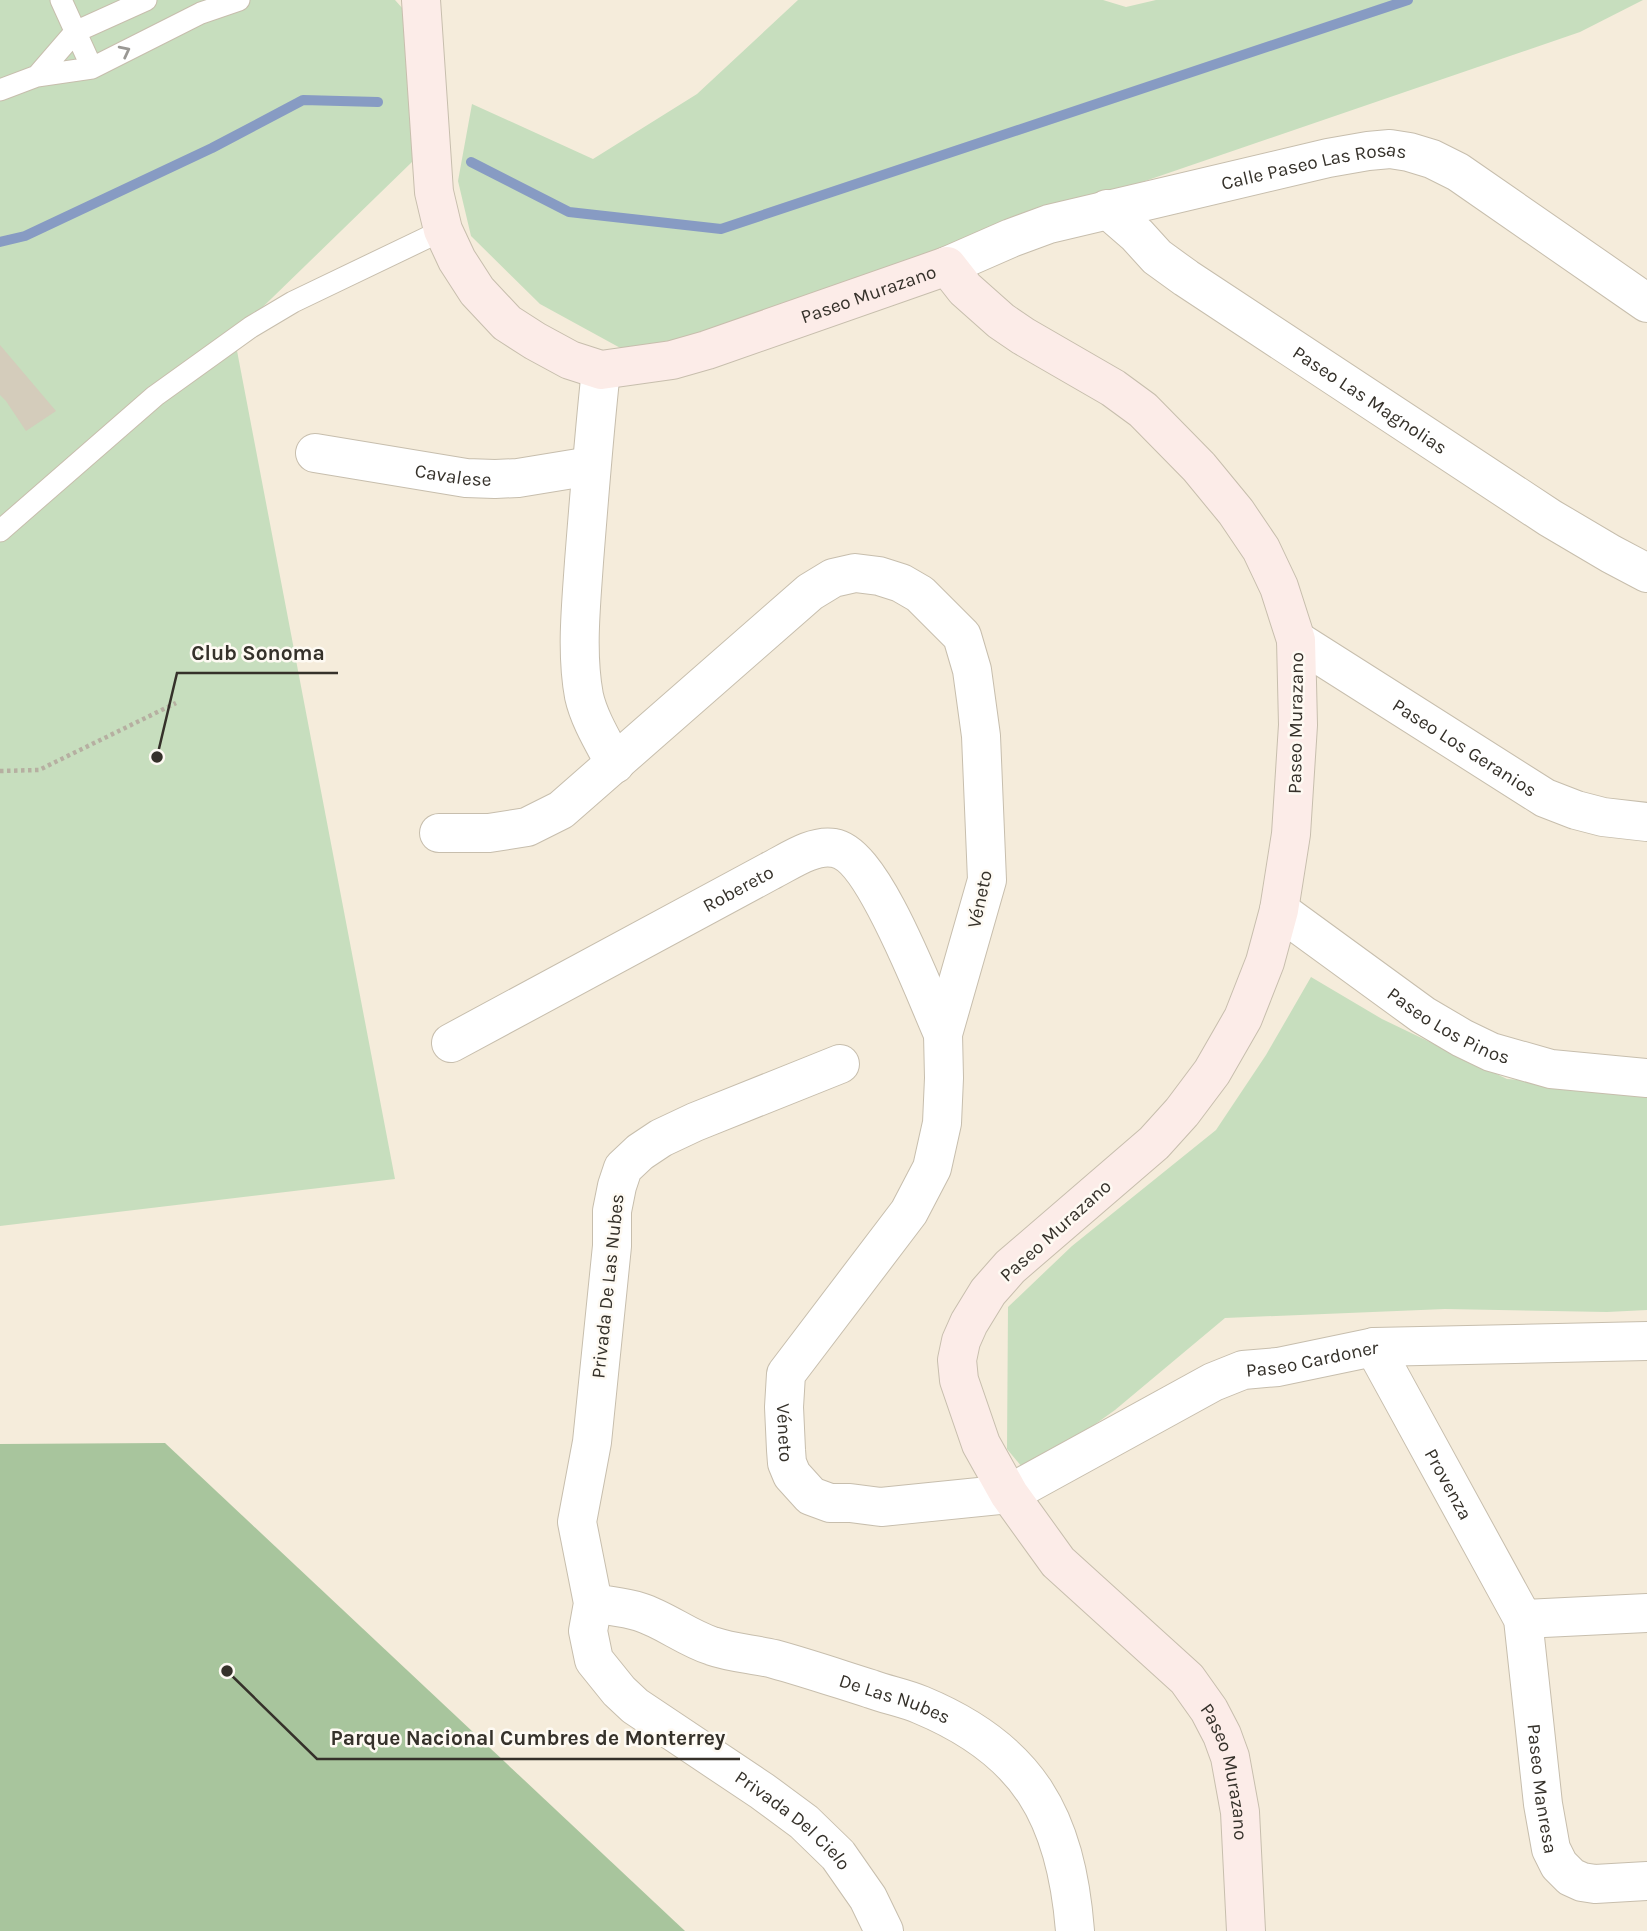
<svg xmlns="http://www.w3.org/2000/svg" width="1647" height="1931" viewBox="0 0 1647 1931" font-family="Karla,sans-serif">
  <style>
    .green { fill: #c7debe }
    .forest { fill: #a8c59d }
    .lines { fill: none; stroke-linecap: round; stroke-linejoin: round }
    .stream { stroke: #879bc3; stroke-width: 10 }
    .building { fill: #d4ccbb }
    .lane-casing { stroke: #c7bead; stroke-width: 23 }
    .street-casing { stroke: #c7bead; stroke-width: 40 }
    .secondary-casing { stroke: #c7bead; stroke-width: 40 }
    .path { stroke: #b6afa1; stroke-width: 4.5; stroke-dasharray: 3.5 3.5; stroke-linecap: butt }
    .lane { stroke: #fff; stroke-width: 21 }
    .street { stroke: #fff; stroke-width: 38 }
    .secondary { stroke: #fcece8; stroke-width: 38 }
    .oneway { stroke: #9a9894 }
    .labels { text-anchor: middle; stroke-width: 5; stroke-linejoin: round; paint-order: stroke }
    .street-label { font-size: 19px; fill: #35312a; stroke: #fefaf3 }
    .leader { fill: none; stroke: #35312a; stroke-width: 2.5 }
    .callout-dot { fill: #35312a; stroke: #fefaf3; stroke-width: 2.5 }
    .callout-label { font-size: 21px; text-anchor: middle; font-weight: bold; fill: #35312a; stroke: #fefaf3; stroke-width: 5; stroke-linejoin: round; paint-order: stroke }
  </style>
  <rect width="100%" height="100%" fill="#f5ecdb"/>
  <path class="green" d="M0 0H395L428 37 413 161 234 335 395 1179 0 1226Z
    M798 0H1103L1126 7 1156 0H1643L1580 32 635 356 540 304 471 236 458 181 472 104 593 159 697 94Z
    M1311 977 1382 1019 1507 1079 1647 1089V1310L1607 1312 1445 1309 1225 1318 1115 1410 1027 1473 1007 1449 1008 1307 1072 1246 1216 1130 1266 1055Z"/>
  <path class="forest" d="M165 1443 685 1931H0V1444Z"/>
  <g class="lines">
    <path class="stream" d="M471 162 569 212 721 229 1408 0
      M0 242 25 236 212 148 303 100 378 102"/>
  </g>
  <path class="building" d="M0 345 56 411 26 431 6 401 0 395Z"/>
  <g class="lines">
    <defs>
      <path id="lane" d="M61 0 92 68
        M37 76 75 32 146 0
        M0 90 37 76 92 68 201 13 239 0
        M0 531 155 396 251 327 293 302 443 230"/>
      <g id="street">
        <path id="s1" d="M1107 209 1137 235 1157 257 1186 278 1550 518 1611 554 1647 573"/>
        <path id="s2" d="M947 266 1011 238 1049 224 1328 158 1368 151 1390 149 1409 152 1432 159 1458 172 1647 303"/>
        <path d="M601 370C594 434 589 498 584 562 581 606 576 653 584 696 589 719 604 743 615 764"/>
        <path id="s3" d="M315 453 466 478 495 479 518 478 591 466"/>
        <path id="s4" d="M1296 640 1545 798 1576 810 1603 817 1647 822"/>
        <path id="s5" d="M439 833H489L527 827 561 810 810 592 833 578 855 573 879 576 901 583 920 594 962 636 972 670 981 736 987 880 943 1034 944 1078 942 1123 932 1168 909 1212 786 1374 784 1407 786 1450 787 1463 792 1475 811 1496 830 1503H850L881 1507 1009 1494 1213 1382 1243 1370 1278 1367 1374 1347 1647 1341"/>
        <path id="s6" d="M1279 910 1423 1015 1462 1038 1491 1052 1551 1069 1647 1078"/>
        <path id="s7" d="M451 1043 770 871C788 862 813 844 834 848 874 854 926 997 943 1034"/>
        <path id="s8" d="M840 1064 695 1122 661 1138 640 1152 623 1168 617 1186 612 1211V1246L592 1442 577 1522 593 1603 588 1631 594 1660 619 1691 635 1706 762 1791 804 1822 838 1855 868 1898 884 1931"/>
        <path id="s9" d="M1374 1347 1523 1619 1543 1804 1551 1849 1559 1865 1571 1877 1582 1882 1595 1884 1647 1881"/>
        <path id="s10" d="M593 1603C608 1606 625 1607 640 1612 665 1620 687 1638 712 1646 732 1653 754 1654 774 1659 807 1668 839 1679 871 1689 887 1695 905 1698 921 1705 1029 1750 1066 1817 1075 1931"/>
        <path d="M1523 1619 1647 1613"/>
      </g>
      <g id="secondary">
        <path id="s11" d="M421 0 434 192 443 230 457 260 477 291 507 323 535 341 570 360 601 370 672 360 707 350 947 266 965 289 1001 321 1023 336 1113 388 1143 410 1199 467 1236 512 1261 549 1279 587 1296 640 1298 725 1291 834 1279 910 1265 962 1243 1018 1212 1072 1182 1112 1154 1143 1010 1267 988 1292 969 1323 961 1341 957 1360 959 1380 981 1444 1009 1494 1058 1562 1187 1679 1209 1710 1222 1735 1230 1757 1240 1812 1246 1931"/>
      </g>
    </defs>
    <use href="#lane" class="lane-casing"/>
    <use href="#street" class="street-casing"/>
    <use href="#secondary" class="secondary-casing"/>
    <path class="path" d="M0 771 39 770 176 703"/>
    <use href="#lane" class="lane"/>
    <use href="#street" class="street"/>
    <use href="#secondary" class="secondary"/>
  </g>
  <defs><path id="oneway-chevron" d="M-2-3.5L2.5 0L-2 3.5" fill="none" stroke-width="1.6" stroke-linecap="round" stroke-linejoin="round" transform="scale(1.75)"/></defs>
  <use class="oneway" href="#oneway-chevron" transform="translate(125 51) rotate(-27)"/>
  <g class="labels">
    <g class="street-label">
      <text dy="7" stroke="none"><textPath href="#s2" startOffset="382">Calle Paseo Las Rosas</textPath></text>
      <text dy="7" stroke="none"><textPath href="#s11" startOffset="730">Paseo Murazano</textPath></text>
      <text dy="7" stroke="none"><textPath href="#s1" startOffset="326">Paseo Las Magnolias</textPath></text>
      <text dy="7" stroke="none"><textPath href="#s3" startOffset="140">Cavalese</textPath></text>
      <text transform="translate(1295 723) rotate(-89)" y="7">Paseo Murazano</text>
      <text dy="7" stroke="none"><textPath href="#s4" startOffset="200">Paseo Los Geranios</textPath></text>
      <text dy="7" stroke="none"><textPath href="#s7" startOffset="326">Robereto</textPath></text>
      <text transform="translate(979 899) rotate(-78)" y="7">Véneto</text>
      <text dy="7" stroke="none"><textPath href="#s6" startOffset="206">Paseo Los Pinos</textPath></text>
      <text transform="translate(1055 1230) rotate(-42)" y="7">Paseo Murazano</text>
      <text transform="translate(607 1286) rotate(-84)" y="7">Privada De Las Nubes</text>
      <text dy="7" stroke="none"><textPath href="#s5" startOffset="2096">Paseo Cardoner</textPath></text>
      <text dy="7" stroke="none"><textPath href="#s5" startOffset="1489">Véneto</textPath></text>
      <text dy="7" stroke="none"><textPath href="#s9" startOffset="156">Provenza</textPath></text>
      <text dy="7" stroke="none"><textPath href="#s10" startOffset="318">De Las Nubes</textPath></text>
      <text dy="7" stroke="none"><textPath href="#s11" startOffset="2683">Paseo Murazano</textPath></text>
      <text dy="7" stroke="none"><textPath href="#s9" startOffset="481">Paseo Manresa</textPath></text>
      <text dy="7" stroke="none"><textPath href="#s8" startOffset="998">Privada Del Cielo</textPath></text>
    </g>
  </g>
  <path class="leader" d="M157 757L177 673H338M227 1671L317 1759H740"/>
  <g class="callout-dot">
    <circle cx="157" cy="757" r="7"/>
    <circle cx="227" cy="1671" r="7"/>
  </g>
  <g class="callout-label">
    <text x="258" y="660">Club Sonoma</text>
    <text x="528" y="1745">Parque Nacional Cumbres de Monterrey</text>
  </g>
</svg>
